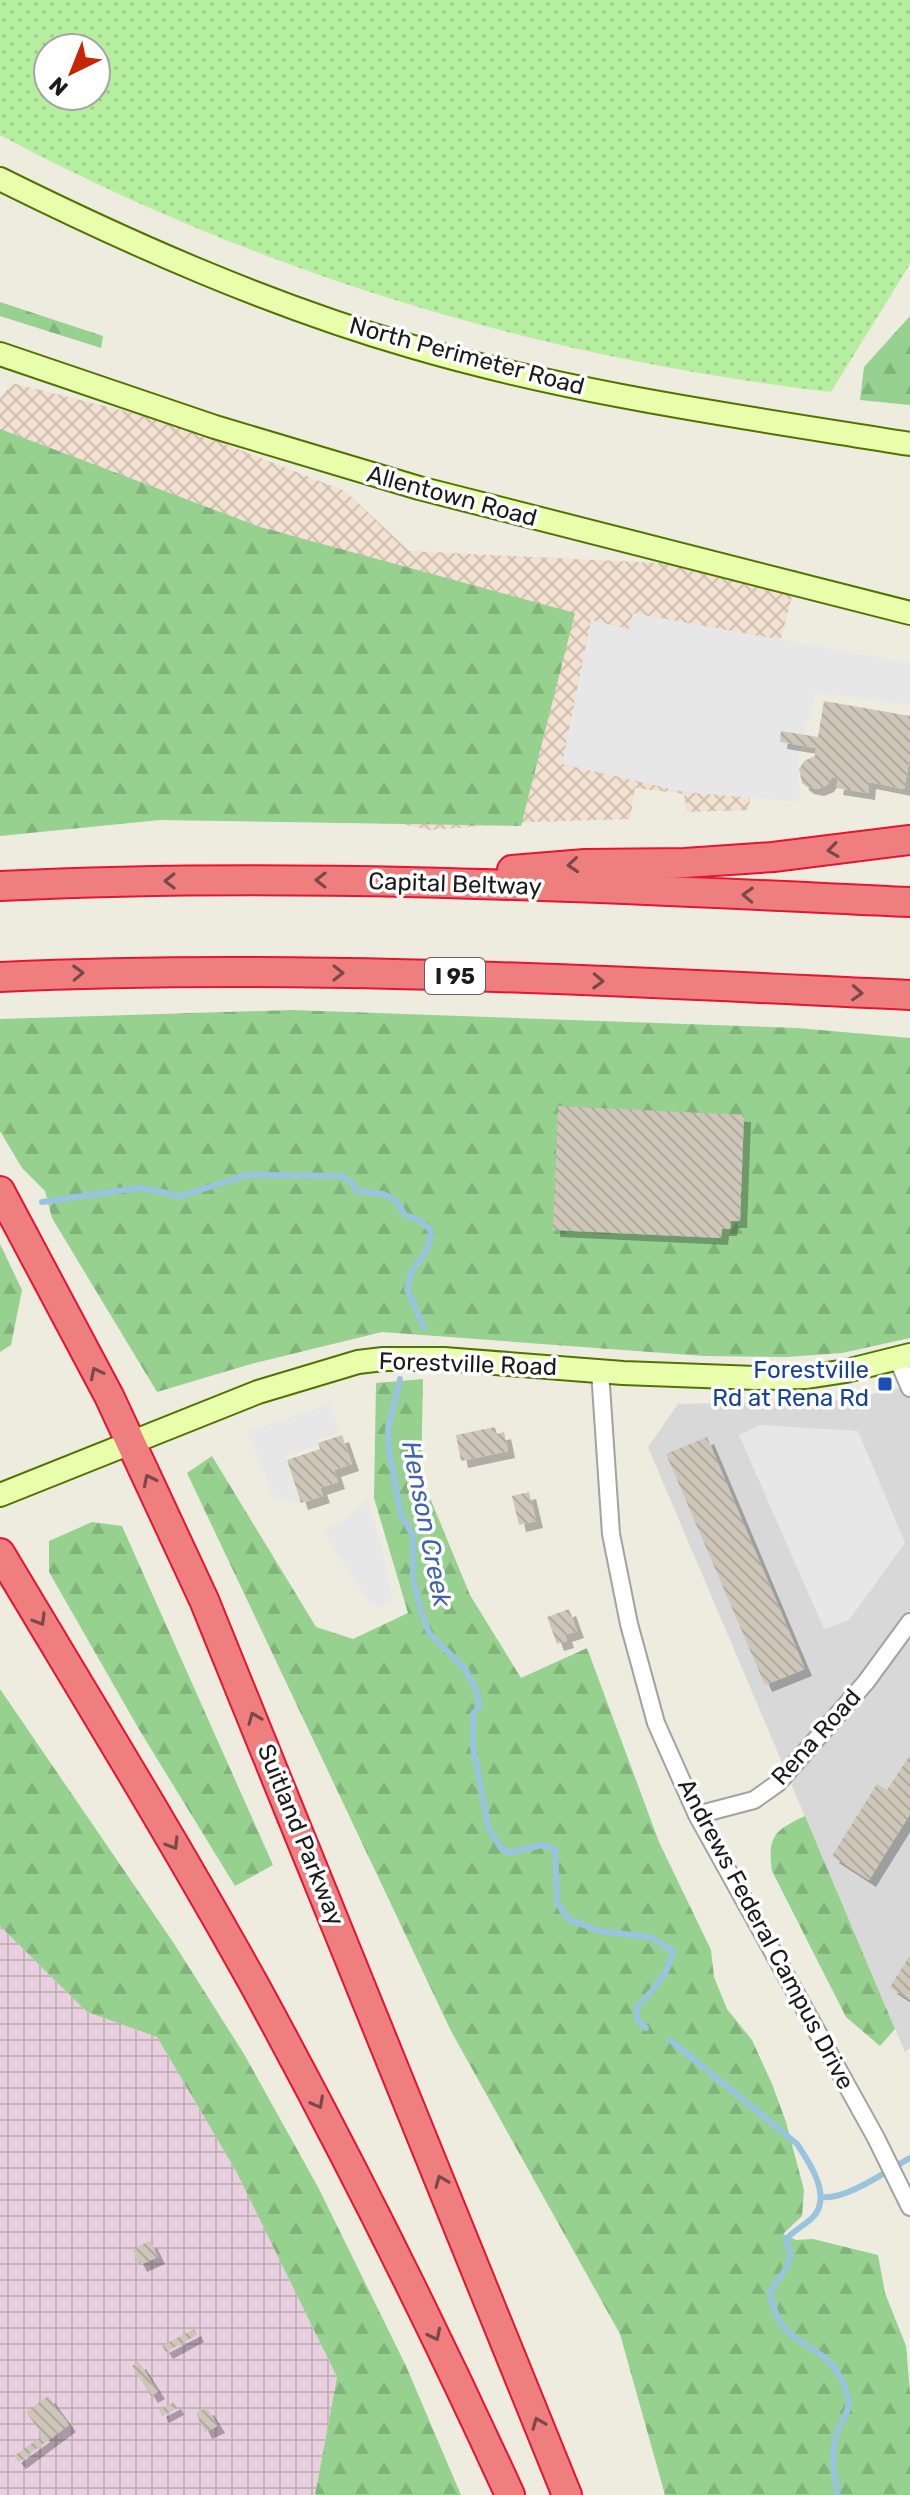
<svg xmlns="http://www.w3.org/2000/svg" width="910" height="2495" viewBox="0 0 910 2495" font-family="Rubik,sans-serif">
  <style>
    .residential { fill: #d9d8d8 }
    .industrial { fill: url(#industrial-grid) }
    .military { fill: url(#military-cross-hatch) }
    .grass { fill: url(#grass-dots); fill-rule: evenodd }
    .forest { fill: url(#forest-firs) }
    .parking { fill: #e7e7e7 }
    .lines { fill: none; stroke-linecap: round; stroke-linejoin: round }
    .stream { stroke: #9ac3e0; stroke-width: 6 }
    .building { fill: url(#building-back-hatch); filter: url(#shadow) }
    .street-casing { stroke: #a2a2a2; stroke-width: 20 }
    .secondary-casing { stroke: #507400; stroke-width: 26 }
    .highway-casing { stroke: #e41432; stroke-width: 32 }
    .street { stroke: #fff; stroke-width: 16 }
    .secondary { stroke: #eaffac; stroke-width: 22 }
    .highway { stroke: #ee7f7e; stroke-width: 28 }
    .oneway { stroke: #7a4848 }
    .transit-dot { fill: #1a4fb4; stroke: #fff; stroke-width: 3 }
    .labels { text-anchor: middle; stroke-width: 7; stroke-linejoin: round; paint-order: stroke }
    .shield { fill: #fff; stroke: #5f5f5f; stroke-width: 2 }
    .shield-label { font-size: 22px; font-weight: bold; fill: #1b1b1b }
    .street-label { font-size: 24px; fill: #1b1b1b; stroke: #fff }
    .transit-label { font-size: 24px; fill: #164399; stroke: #fff; text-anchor: end }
    .water-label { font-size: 26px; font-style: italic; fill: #4062b2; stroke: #fff }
  </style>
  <defs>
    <pattern id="industrial-grid" width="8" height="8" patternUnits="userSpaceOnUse" patternTransform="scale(2)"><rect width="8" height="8" fill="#e8d0df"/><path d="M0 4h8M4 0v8" fill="none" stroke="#c6b2bf"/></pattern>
    <pattern id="military-cross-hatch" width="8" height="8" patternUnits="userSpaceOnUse" patternTransform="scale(2)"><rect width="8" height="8" fill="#f2e0d0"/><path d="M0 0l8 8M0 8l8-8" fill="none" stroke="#cfc0b2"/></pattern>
    <pattern id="grass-dots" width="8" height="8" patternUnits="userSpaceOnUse" patternTransform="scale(2)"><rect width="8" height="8" fill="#b6ee9f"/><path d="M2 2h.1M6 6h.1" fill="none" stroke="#9ccc88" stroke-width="1.8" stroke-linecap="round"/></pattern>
    <pattern id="forest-firs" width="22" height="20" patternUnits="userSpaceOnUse" patternTransform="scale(2)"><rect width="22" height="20" fill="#96d18f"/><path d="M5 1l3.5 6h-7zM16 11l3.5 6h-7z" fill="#81b37b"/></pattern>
    <pattern id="building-back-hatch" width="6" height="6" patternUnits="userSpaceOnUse" patternTransform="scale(2)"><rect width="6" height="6" fill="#cec6b8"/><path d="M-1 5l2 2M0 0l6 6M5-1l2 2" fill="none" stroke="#b0aa9e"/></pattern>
    <filter id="shadow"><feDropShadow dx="7" dy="7" stdDeviation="0" flood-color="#0004"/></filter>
  </defs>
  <rect width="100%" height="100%" fill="#eeecdf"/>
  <path class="residential" d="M910 1386V2048L905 2052 648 1447 678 1404 845 1400Z"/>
  <path class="industrial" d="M0 1926 87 2012 157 2037 236 2171 337 2377 315 2495H0Z"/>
  <path class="military" d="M12 383 168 422 345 491 409 551 799 570 775 661 748 810 687 812 684 794 635 788 630 819 531 822 429 830 398 823 161 820 0 781V399Z"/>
  <path class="grass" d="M0 0H910V264L831 392C541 358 258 273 0 135ZM48 48H96V96H48Z"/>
  <path class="forest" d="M0 302 103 336 101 348 0 316Z
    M910 316V405L860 400 864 367Z
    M0 429 260 527 575 613 521 826 160 820 0 836Z
    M292 1010 798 1028 910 1038V1338L842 1353 786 1357 704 1356 382 1332 251 1364 157 1392 52 1218 45 1191 22 1168 0 1131V1019Z
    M0 1244 22 1290 11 1345 0 1352Z
    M423 1379 421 1476 470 1595 521 1678 587 1648 659 1842 711 1950 714 1977 727 2009 752 2040 772 2084 786 2122 804 2190 802 2216 783 2234 796 2240 813 2239 878 2255 885 2293 906 2346 910 2392V2495H665L620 2334 451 2031 187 1473 212 1456 316 1627 353 1639 408 1613 374 1498 376 1383Z
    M92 1522 122 1526 273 1865 235 1886 140 1731 49 1572V1541Z
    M0 1689 173 1942 244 2054 318 2187 406 2366 461 2495H315L337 2377 236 2171 157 2037 87 2012 0 1926Z
    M805 1816 895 2029 880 2046 846 2017 772 1871C767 1836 775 1830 805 1816Z"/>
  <path class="parking" d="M633 613 910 663V705L816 693 799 755 800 802 684 792 562 764 591 620 629 629Z
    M330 1404 340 1433 316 1441 317 1446 285 1457 300 1503 274 1497 247 1432Z
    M760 1425 858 1431 905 1543 849 1620 824 1629 739 1435Z
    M368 1499 382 1549 393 1602 381 1607 371 1605 365 1597 323 1531 345 1519Z"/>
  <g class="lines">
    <path class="stream" d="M42 1202 138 1188 163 1192 178 1197 247 1175 342 1176 352 1182 356 1191 383 1194 395 1200 405 1215 418 1220 431 1230 429 1246 411 1273 407 1289 424 1328
      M400 1379 388 1429 389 1449 400 1512 413 1536V1578L420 1608 429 1633 466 1670 478 1695 479 1707 473 1714V1747L489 1830 503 1850 510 1853 542 1845 555 1849 557 1902 568 1919 599 1931 650 1937 673 1951C667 1978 655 1987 637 2007V2020L646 2028
      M670 2040 797 2144C810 2163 834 2199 811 2219 803 2226 794 2231 786 2239 797 2266 782 2270 770 2292 780 2354 823 2336 843 2383 857 2414 840 2415 835 2440 831 2459 834 2476 838 2495
      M821 2197C845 2201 888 2170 910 2158"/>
  </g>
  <path class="building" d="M824 701 910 716V756L904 789 869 782 868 793 836 788 838 778 832 777 827 785 817 789 807 787 802 783 799 769 804 761 815 756 816 748 780 742 781 731 818 737Z
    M558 1106 744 1115 740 1221H731L730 1229H722L721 1238 553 1230Z
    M495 1427 497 1434 504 1432 508 1451 461 1461 456 1435Z
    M342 1435 352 1464 334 1470 338 1482 320 1488 323 1496 301 1503 287 1460 320 1449 318 1443Z
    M707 1437 805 1669 765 1685 666 1454Z
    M529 1492 536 1521 519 1525 512 1496Z
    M569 1609 577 1631 565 1635 567 1641 557 1644 547 1617Z
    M910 1755V1814L869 1880 832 1856 877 1784 887 1790Z
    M910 1955V2000L890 1987Z
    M150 2241 158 2257 140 2265 132 2249Z
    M194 2329 197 2335 166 2352 162 2346Z
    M139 2362 158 2392 151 2396 132 2366Z
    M48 2396 69 2425 19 2462 14 2456 43 2435 26 2412Z
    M174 2402 177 2408 162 2416 159 2410Z
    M207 2408 218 2426 205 2432 196 2413Z"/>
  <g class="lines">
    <defs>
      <path id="street" d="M898 1360 910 1388
        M600 1371 611 1534 629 1624 656 1723 697 1815 876 2138 910 2207
        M697 1815 754 1800 778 1783 866 1682 910 1622"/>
      <path id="secondary" d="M0 179C131 244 269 305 410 346 573 394 743 417 910 444
        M0 354 215 427 419 488 910 613
        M0 1495 258 1392 358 1362 383 1359H444L623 1373 756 1378 807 1377 846 1371 910 1355"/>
      <path id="highway" d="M512 870 585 864 685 863 773 857 910 840
        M0 886C303 871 607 888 910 902
        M0 977C303 963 607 981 910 995
        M0 1191 109 1396 204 1600 567 2495
        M0 1553C86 1697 174 1840 255 1986 346 2153 431 2322 510 2495"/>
    </defs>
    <use href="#street" class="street-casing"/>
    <use href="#secondary" class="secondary-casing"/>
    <use href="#highway" class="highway-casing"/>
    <use href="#street" class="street"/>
    <use href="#secondary" class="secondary"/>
    <use href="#highway" class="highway"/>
  </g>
  <defs><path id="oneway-chevron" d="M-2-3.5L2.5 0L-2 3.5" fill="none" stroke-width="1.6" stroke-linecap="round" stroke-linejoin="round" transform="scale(2)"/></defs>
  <g class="oneway">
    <use href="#oneway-chevron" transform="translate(833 850) rotate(172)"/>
    <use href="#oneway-chevron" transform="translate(573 865) rotate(175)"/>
    <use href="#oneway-chevron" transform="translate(321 880) rotate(-179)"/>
    <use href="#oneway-chevron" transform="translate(170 881) rotate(179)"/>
    <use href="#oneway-chevron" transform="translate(748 895) rotate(-178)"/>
    <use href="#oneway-chevron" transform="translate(78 973) rotate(-2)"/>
    <use href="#oneway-chevron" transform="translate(338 973) rotate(1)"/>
    <use href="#oneway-chevron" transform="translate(598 981) rotate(2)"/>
    <use href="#oneway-chevron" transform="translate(857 993) rotate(3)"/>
    <use href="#oneway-chevron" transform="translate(96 1373) rotate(-117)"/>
    <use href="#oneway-chevron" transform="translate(149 1480) rotate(-116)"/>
    <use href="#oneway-chevron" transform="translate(40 1620) rotate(59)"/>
    <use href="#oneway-chevron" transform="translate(254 1718) rotate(-112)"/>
    <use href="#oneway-chevron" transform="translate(173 1844) rotate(59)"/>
    <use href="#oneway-chevron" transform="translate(318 2103) rotate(62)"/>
    <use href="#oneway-chevron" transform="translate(441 2181) rotate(-112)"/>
    <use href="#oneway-chevron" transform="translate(435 2335) rotate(64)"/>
    <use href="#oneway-chevron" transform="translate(538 2423) rotate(-112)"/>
  </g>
  <rect class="transit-dot" x="877" y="1376" width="16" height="16" rx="4"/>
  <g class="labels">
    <rect class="shield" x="425" y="958" width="60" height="36" rx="6"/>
    <g class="shield-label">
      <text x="455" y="984">I 95</text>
    </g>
    <g class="street-label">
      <text transform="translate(467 356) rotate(15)" y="8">North Perimeter Road</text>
      <text transform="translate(452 496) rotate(15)" y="8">Allentown Road</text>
      <text transform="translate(455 884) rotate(2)" y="8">Capital Beltway</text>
      <text transform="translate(468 1364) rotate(2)" y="8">Forestville Road</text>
      <text transform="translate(816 1737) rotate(-48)" y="8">Rena Road</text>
      <text transform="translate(301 1835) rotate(68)" y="8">Suitland Parkway</text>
      <text transform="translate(766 1934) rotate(62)" y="8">Andrews Federal Campus Drive</text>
    </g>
    <g class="transit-label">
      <text x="869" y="1378">Forestville<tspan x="869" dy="28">Rd at Rena Rd</tspan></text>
    </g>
    <g class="water-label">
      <text transform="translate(427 1524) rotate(79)" y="9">Henson Creek</text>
    </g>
  </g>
  <g transform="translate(72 72) rotate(223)"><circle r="38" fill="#ffffff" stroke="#a4a4a4" stroke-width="2"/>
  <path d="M0-6L14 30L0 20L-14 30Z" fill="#c62700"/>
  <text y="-12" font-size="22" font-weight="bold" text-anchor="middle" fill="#1b1b1b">N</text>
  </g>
</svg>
